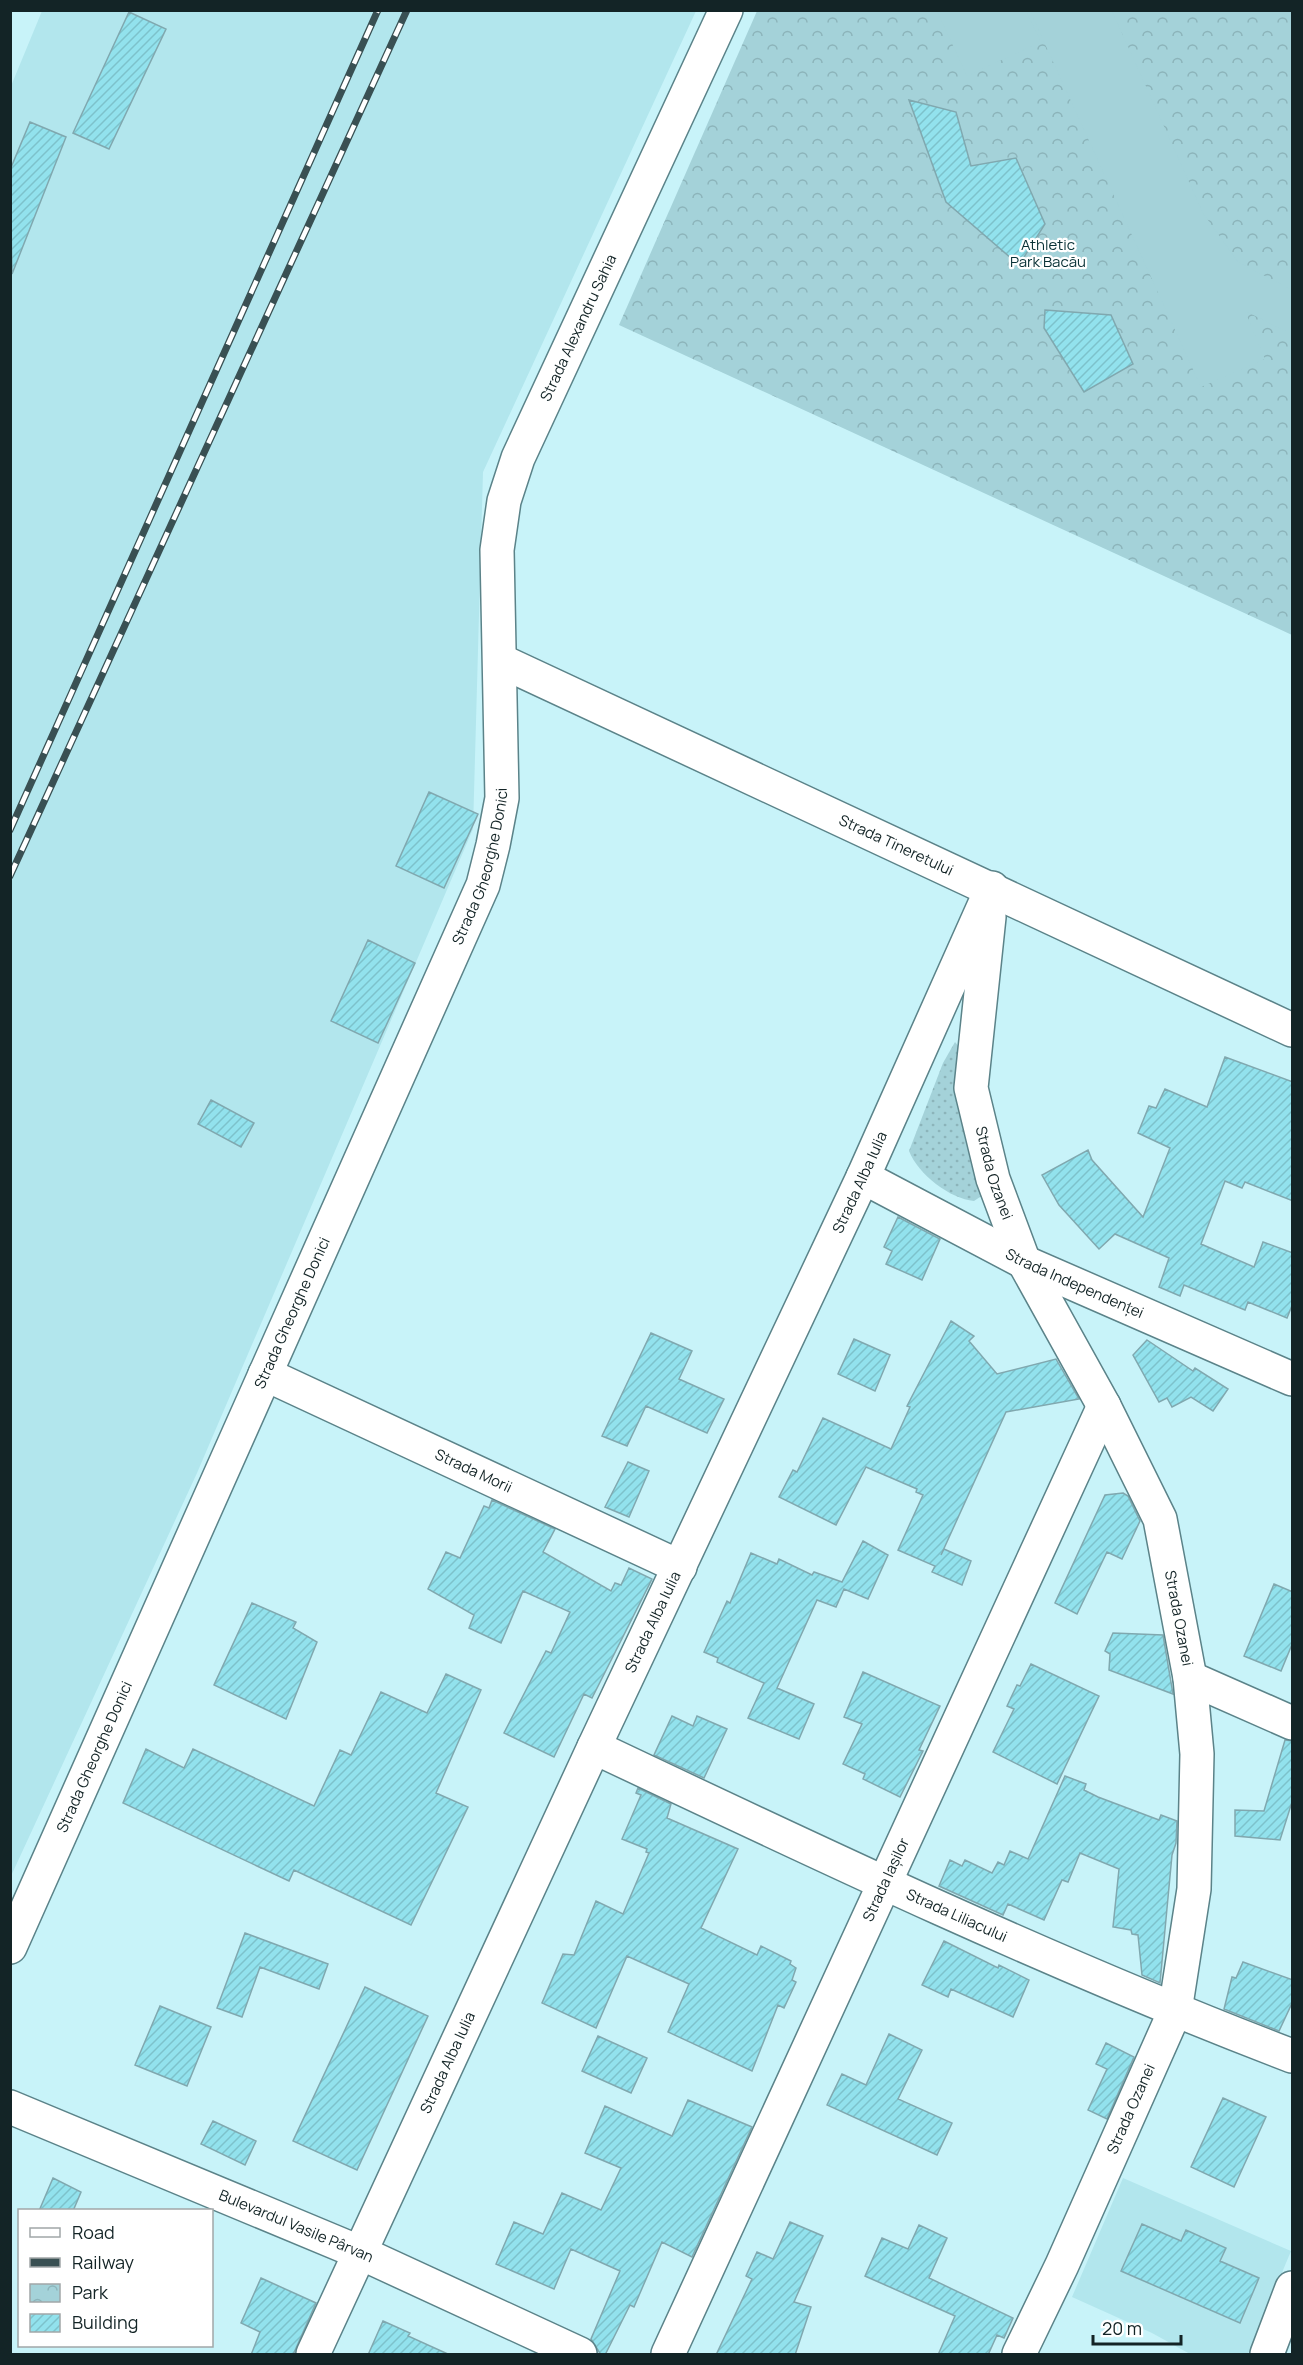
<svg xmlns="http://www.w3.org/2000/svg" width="1303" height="2365" viewBox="0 0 1303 2365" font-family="Manrope,sans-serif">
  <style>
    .built { fill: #b2e6ed }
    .grass { fill: url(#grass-dots) }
    .park { fill: url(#park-crowns) }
    .pitch { fill: #a4d2d9 }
    .building { fill: url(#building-hatch); stroke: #80a8af; stroke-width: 1.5 }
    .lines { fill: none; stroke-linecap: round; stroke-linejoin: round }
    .street-casing { stroke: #5b8389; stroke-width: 36 }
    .secondary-casing { stroke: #5b8389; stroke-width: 36 }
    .street { stroke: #fff; stroke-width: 33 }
    .secondary { stroke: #fff; stroke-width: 33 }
    .rail-casing { stroke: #395053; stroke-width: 7 }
    .rail { stroke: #fff; stroke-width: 4.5; stroke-dasharray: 14; stroke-linecap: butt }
    .labels { text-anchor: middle; stroke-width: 4.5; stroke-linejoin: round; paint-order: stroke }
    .park-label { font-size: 15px; fill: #093136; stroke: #fff }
    .street-label { font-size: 15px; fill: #132426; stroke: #fff }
  </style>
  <defs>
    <pattern id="grass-dots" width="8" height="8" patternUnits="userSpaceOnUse" patternTransform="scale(1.5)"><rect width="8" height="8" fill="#a4d2d9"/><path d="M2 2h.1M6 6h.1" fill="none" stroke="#8cb4ba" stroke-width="1.8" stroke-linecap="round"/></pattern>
    <pattern id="park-crowns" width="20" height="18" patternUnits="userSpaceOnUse" patternTransform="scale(1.5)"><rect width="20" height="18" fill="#a4d2d9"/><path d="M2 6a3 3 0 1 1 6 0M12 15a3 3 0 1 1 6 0" fill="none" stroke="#8cb4ba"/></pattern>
    <pattern id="building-hatch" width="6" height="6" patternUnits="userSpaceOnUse" patternTransform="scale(1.5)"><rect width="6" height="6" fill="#92e2ed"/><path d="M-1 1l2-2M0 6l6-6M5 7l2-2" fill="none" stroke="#7dc2cb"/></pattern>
  </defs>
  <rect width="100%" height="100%" fill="#c8f3f9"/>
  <path class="built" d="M42 11H696L483 472 473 829 197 1473 11 1876V86Z
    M1123 2178 1291 2251 1248 2354H1190L1152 2333 1072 2297Z"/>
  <path class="grass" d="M955 1042 959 1047 983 1195 974 1201C950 1199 918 1174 909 1151L943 1063Z"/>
  <path class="park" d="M757 11H1292V635L619 325Z"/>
  <path class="pitch" d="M937 11H1026L1041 42 967 76Z
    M1030 11H1112L1203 213 1238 262 1292 290V331H1286L1245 311 1265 359 1201 387Z"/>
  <path class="building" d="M129 12 166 29 109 149 73 133Z
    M909 100 956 112 971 166 1016 158 1045 224 1019 265 946 202Z
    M30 122 66 137 12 274 10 170Z
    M1045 310 1111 315 1133 364 1084 392 1044 328Z
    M429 792 478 814 444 888 396 866Z
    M368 940 415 963 378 1043 331 1021Z
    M1225 1057 1293 1082V1201L1245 1182 1242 1188 1225 1181 1201 1244 1254 1267 1263 1242 1293 1253V1303L1287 1318 1248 1302 1245 1310 1184 1285 1180 1296 1159 1287 1169 1258 1115 1234 1099 1249 1059 1205 1042 1175 1088 1150 1092 1160 1143 1217 1170 1148 1138 1133 1149 1106 1156 1108 1165 1089 1207 1107Z
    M211 1100 254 1123 241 1147 198 1124Z
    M898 1217 940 1239 922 1280 886 1264 892 1251 884 1247Z
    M951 1321 974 1336 969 1341 997 1374 1056 1359 1079 1399 1006 1412 941 1555 944 1549 971 1561 962 1585 932 1572 935 1566 898 1550 923 1495 916 1492 917 1489 866 1467 836 1525 779 1497 793 1470 797 1472 823 1418 891 1449 910 1407 907 1406Z
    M651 1333 692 1351 679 1379 724 1399 707 1433 646 1406 627 1446 602 1436Z
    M854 1339 890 1355 875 1391 838 1374Z
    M1147 1340 1193 1371 1195 1368 1228 1389 1213 1411 1191 1397 1172 1407 1167 1398 1159 1402 1133 1355Z
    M628 1462 649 1471 629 1517 605 1507Z
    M1123 1493 1128 1496 1140 1521 1122 1559 1107 1552 1077 1614 1055 1603 1105 1495Z
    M492 1500 555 1529 543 1552 611 1591 615 1583 621 1585 629 1568 652 1579 592 1698 584 1694 554 1757 504 1733 546 1651 551 1653 570 1612 523 1591 501 1643 469 1628 474 1615 428 1589 446 1552 460 1558 484 1506 489 1508Z
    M863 1541 888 1555 868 1599 844 1589 836 1607 817 1600 777 1688 814 1704 799 1739 748 1718 764 1683 717 1662 718 1658 704 1652 727 1601 730 1603 751 1553 777 1564 779 1559 812 1575 814 1572 842 1582Z
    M1274 1584 1293 1592V1642L1281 1671 1244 1656Z
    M252 1603 296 1622 293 1628 317 1642 286 1719 214 1685Z
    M1113 1633 1163 1635 1173 1694 1109 1670 1110 1654 1105 1651Z
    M1031 1664 1099 1696 1057 1784 993 1752 1014 1709 1007 1706 1017 1685 1020 1686Z
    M863 1672 940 1706 919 1750 923 1751 900 1797 863 1779 865 1774 843 1764 862 1724 844 1717Z
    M446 1674 481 1690 436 1793 468 1807 411 1925 294 1870 289 1881 123 1803 146 1749 184 1768 193 1749 314 1806 340 1750 351 1755 381 1692 427 1713Z
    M672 1716 693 1726 697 1716 727 1729 704 1778 654 1755Z
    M1285 1740 1293 1741V1799L1280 1840 1235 1836V1810L1264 1811Z
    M1065 1776 1086 1784 1084 1790 1098 1797 1159 1820 1161 1815 1177 1821 1176 1843 1172 1855 1160 1983 1142 1975 1138 1935 1132 1934 1131 1930 1113 1927 1119 1869 1080 1853 1068 1882 1062 1880 1044 1920 1008 1904 1003 1915 939 1886 950 1860 962 1866 965 1860 992 1873 998 1862 1004 1865 1010 1851 1028 1859Z
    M638 1788 671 1804 667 1818 738 1849 701 1928 757 1955 761 1946 791 1961 790 1964 796 1968 792 1980 796 1982 784 2008 778 2005 752 2071 668 2032 689 1984 627 1956 596 2028 542 2003 563 1954 574 1955 596 1901 623 1914 649 1853 646 1852 647 1849 622 1839 641 1795 636 1793Z
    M245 1933 328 1964 319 1989 260 1967 242 2017 217 2008Z
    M944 1941 998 1968 999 1965 1029 1980 1013 2017 951 1989 948 1997 922 1985Z
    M1243 1962 1293 1980V2001L1279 2031 1224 2009 1232 1977 1236 1978Z
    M365 1987 428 2016 357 2170 293 2141Z
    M160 2006 211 2027 187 2086 135 2065Z
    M889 2034 922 2050 898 2099 952 2123 937 2155 827 2105 842 2074 866 2085Z
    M598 2036 647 2058 631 2093 582 2071Z
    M1106 2043 1134 2057 1107 2119 1088 2110 1107 2069 1096 2064Z
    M1223 2098 1266 2117 1234 2187 1191 2167Z
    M688 2100 752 2127 692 2257 662 2242 634 2307 630 2305 605 2355H601L591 2339 620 2271 571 2249 554 2289 496 2264 514 2222 543 2234 562 2193 601 2210 621 2168 585 2153 605 2106 672 2136Z
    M213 2121 256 2141 245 2165 201 2144Z
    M53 2178 81 2192 73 2211H39Z
    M790 2222 823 2236 794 2302 811 2307 795 2355H716L752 2279 746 2276 757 2252 773 2259Z
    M1142 2224 1181 2241 1186 2230 1226 2248 1220 2261 1259 2278 1240 2323 1121 2271Z
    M919 2225 947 2238 929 2278 1013 2318 1004 2338 997 2335 988 2355H938L955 2316 865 2276 882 2238 908 2249Z
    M261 2278 316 2303 293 2355H251L260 2332 241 2323Z
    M383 2321 410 2333 408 2336 450 2355H368Z"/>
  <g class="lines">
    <defs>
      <g id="street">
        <path id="s1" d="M501 661 1292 1030"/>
        <path id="s2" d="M989 917 971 1088 993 1179 1024 1262 1104 1406 1160 1519 1190 1678 1197 1754 1194 1889 1175 2011 1062 2265 1019 2354"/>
        <path id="s3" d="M863 1177 1024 1262 1292 1379"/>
        <path id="s4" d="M265 1374 680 1567"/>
        <path d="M1190 1678 1292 1723"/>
        <path id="s5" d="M594 1747C824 1856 1054 1965 1292 2056"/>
        <path id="s6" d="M313 2354 594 1747 863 1177 992 888"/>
        <path id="s7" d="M668 2354 1104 1406"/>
        <path d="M1267 2354 1292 2288"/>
      </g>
      <g id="secondary">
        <path id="s8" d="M10 1947 483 885 493 845 502 798 497 550 504 501 518 458 726 10"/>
        <path id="s9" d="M10 2107 361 2253 580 2354"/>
      </g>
    </defs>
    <use href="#street" class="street-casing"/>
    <use href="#secondary" class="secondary-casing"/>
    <use href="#street" class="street"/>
    <use href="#secondary" class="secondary"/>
    <defs>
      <path id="rail" d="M10 830 378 10
        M10 876 407 10"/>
    </defs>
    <use href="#rail" class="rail-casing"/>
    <use href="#rail" class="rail"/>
  </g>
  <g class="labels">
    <g class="park-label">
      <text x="1048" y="250">Athletic<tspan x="1048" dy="17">Park Bacău</tspan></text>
    </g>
    <g class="street-label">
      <text dy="5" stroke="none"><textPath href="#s8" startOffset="1738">Strada Alexandru Sahia</textPath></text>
      <text dy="5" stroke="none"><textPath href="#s1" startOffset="436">Strada Tineretului</textPath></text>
      <text dy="5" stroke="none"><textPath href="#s8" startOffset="1180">Strada Gheorghe Donici</textPath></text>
      <text dy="5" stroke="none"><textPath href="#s2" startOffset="260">Strada Ozanei</textPath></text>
      <text dy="5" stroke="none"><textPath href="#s6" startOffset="1293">Strada Alba Iulia</textPath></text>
      <text dy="5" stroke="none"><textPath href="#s3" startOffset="237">Strada Independenței</textPath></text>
      <text dy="5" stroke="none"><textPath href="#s8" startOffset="694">Strada Gheorghe Donici</textPath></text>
      <text dy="5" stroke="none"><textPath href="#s4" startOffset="230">Strada Morii</textPath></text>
      <text dy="5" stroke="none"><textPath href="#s2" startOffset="746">Strada Ozanei</textPath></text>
      <text dy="5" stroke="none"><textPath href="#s6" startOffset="807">Strada Alba Iulia</textPath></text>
      <text dy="5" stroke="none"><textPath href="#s8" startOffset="208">Strada Gheorghe Donici</textPath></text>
      <text dy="5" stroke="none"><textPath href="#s7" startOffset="522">Strada Iașilor</textPath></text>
      <text dy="5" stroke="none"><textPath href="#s5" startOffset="400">Strada Liliacului</textPath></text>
      <text dy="5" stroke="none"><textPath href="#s6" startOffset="321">Strada Alba Iulia</textPath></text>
      <text transform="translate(1131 2109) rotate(-66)" y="5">Strada Ozanei</text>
      <text dy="5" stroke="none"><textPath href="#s9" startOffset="310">Bulevardul Vasile Pârvan</textPath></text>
    </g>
  </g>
  <rect width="1303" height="2365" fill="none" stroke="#132426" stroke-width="24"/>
  <rect x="18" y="2209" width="195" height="138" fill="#ffffff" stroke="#a1a7a8" stroke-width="1.5"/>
  <rect x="30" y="2228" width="30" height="9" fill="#ffffff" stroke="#a1a7a8" stroke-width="1.5"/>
  <text x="72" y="2239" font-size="18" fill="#132426">Road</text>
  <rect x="30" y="2258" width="30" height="9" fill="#395053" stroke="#a1a7a8" stroke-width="1.5"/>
  <text x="72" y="2269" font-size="18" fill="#132426">Railway</text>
  <rect x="30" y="2284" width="30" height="18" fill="url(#park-crowns)" stroke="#a1a7a8" stroke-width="1.5"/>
  <text x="72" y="2299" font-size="18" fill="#132426">Park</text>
  <rect x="30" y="2314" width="30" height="18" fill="url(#building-hatch)" stroke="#a1a7a8" stroke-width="1.5"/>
  <text x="72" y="2329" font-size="18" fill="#132426">Building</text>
  <path d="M1093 2335v9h88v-9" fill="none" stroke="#132426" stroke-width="3"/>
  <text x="1102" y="2335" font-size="18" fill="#132426" stroke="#ffffff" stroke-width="4.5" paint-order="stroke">20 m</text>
</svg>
